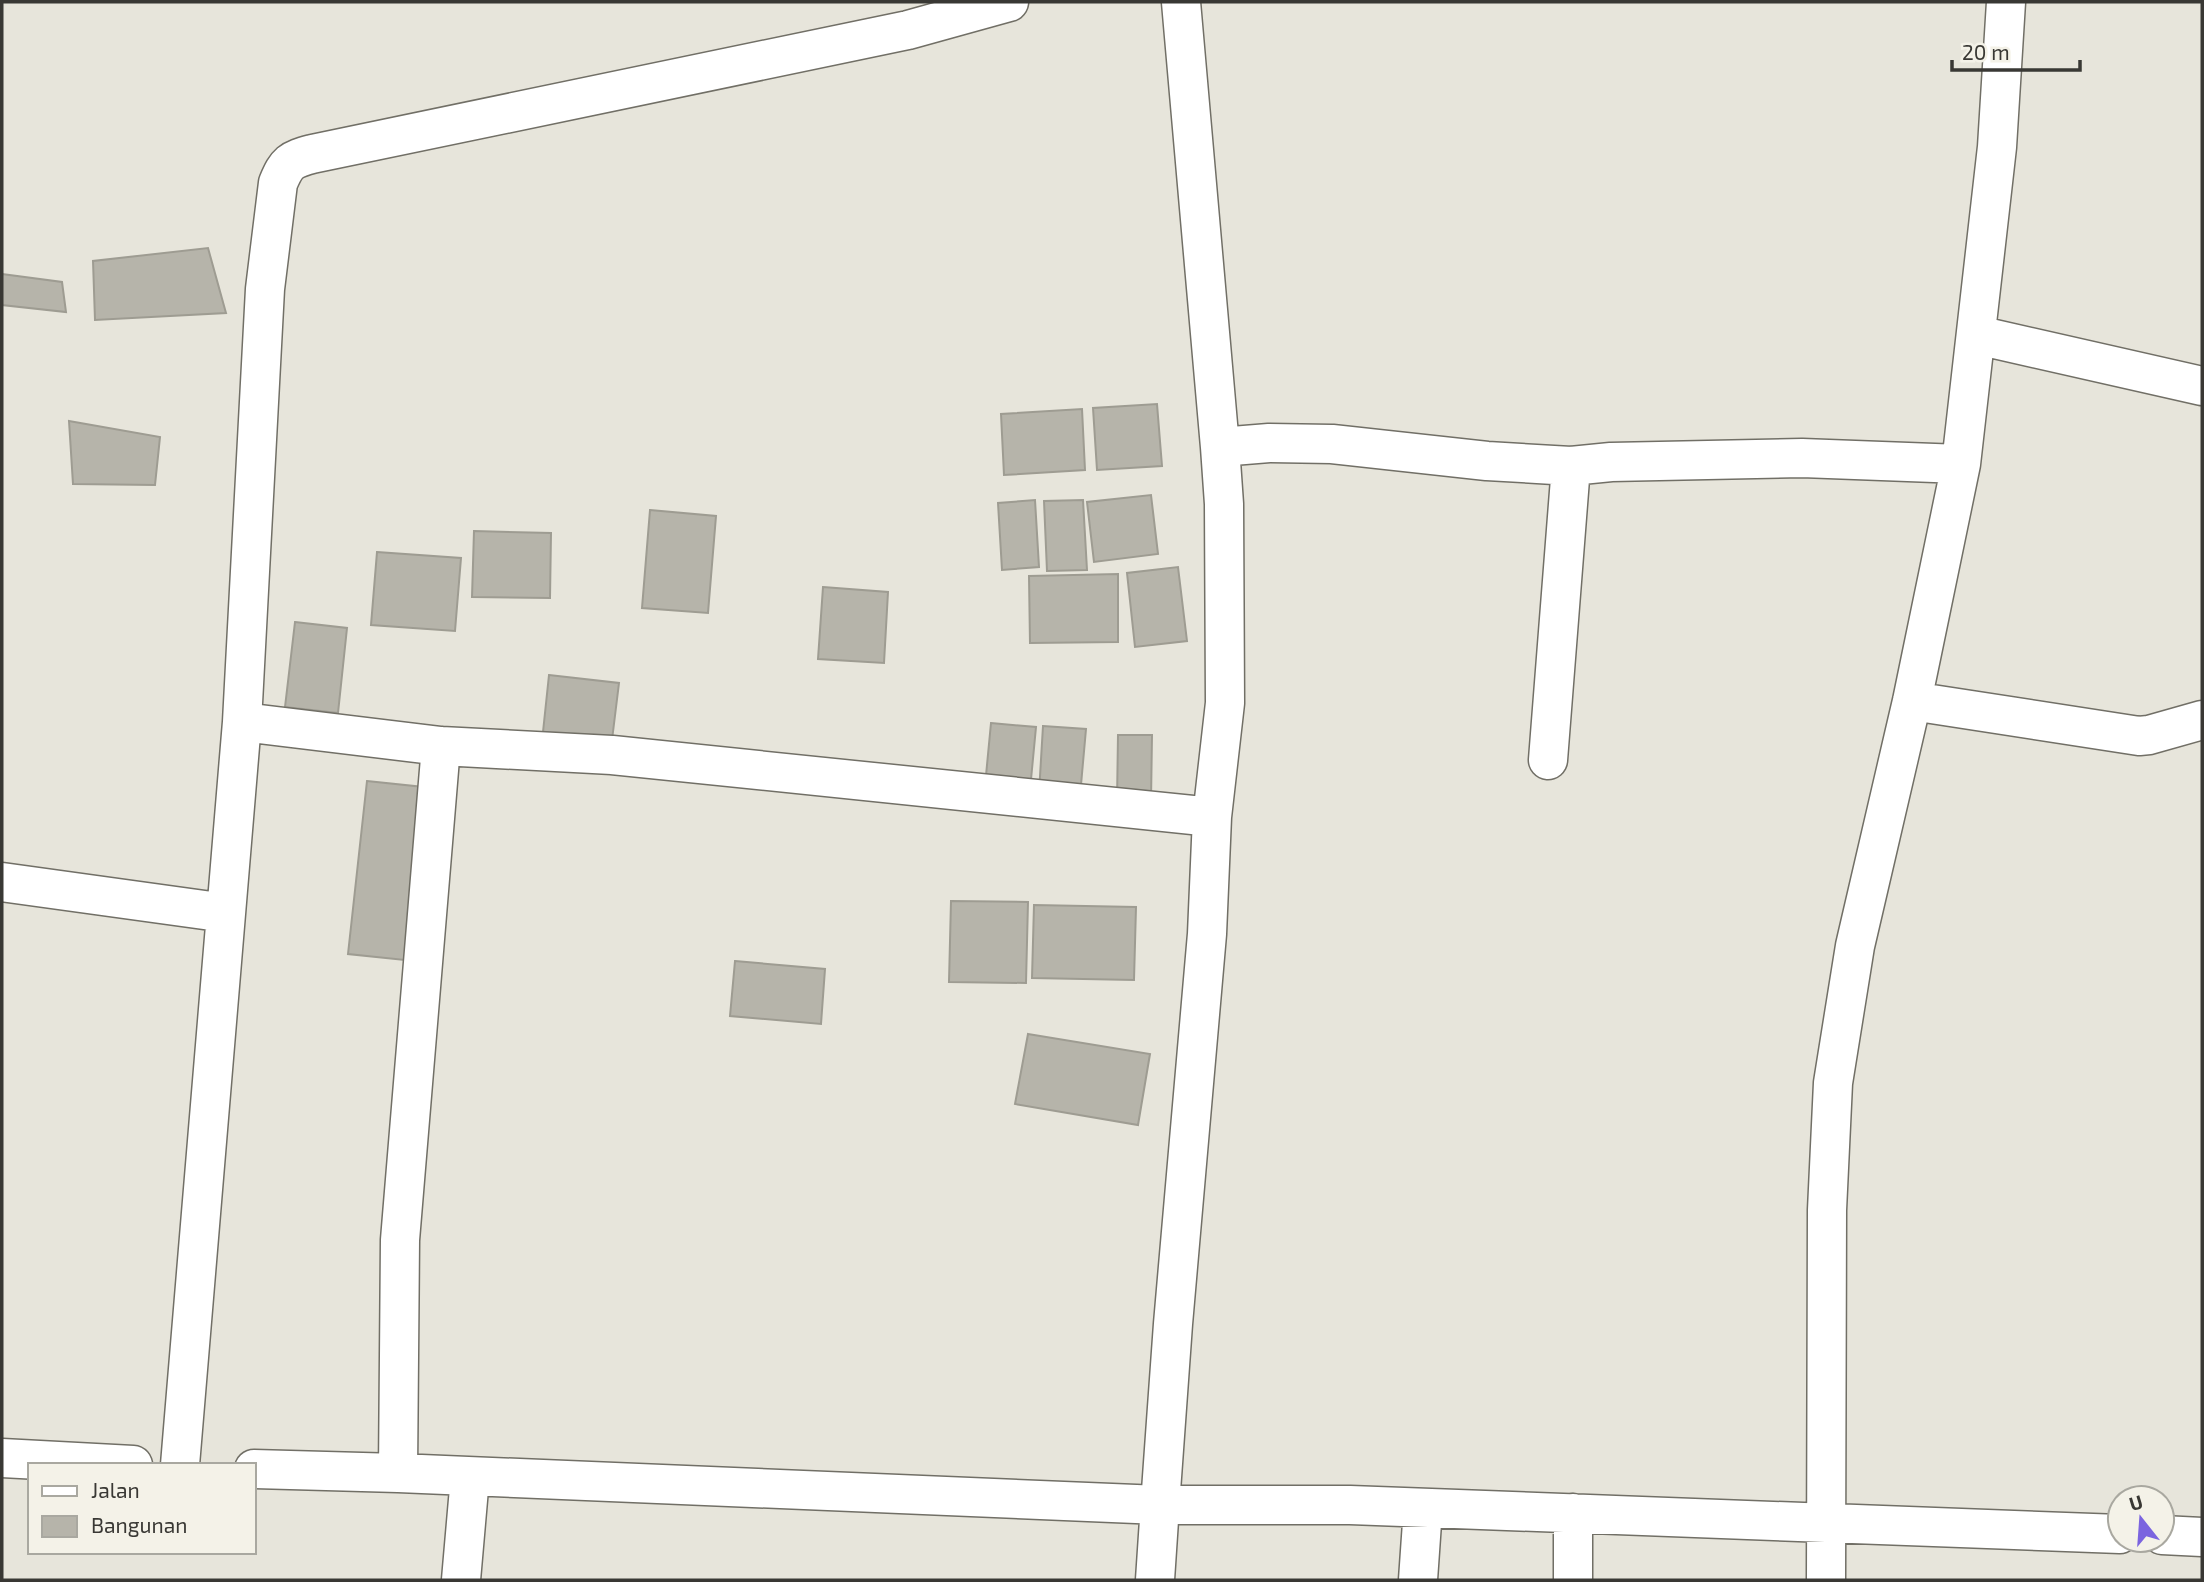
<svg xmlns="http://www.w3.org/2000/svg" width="2204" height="1582" viewBox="0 0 2204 1582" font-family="'Exo 2',sans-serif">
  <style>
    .building { fill: #b6b4aa; stroke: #9e9c92; stroke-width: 2 }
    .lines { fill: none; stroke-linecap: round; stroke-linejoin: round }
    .minor-casing { stroke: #716f66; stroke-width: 41 }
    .minor { stroke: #fff; stroke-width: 38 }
  </style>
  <rect width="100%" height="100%" fill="#e7e5db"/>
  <path class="building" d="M208 248 226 313 95 320 93 261Z
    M2 274 62 282 66 312 2 305Z
    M1157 404 1162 466 1097 470 1093 408Z
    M1082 409 1085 470 1004 475 1001 414Z
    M69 421 160 437 155 485 73 484Z
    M1151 495 1158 554 1094 562 1087 502Z
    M1035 500 1039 567 1002 570 998 503Z
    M1083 500 1087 570 1047 571 1044 501Z
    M650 510 716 516 708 613 642 608Z
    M474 531 551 533 550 598 472 597Z
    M377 552 461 558 455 631 371 625Z
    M1178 567 1187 641 1135 647 1127 573Z
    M1118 574V642L1030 643 1029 576Z
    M823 587 888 592 884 663 818 659Z
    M295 622 347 628 338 713 285 707Z
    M549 675 619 683 612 740 543 732Z
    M991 723 1036 727 1030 790 985 786Z
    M1043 726 1086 729 1080 796 1039 793Z
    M1118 735H1152L1151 801H1117Z
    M367 781 433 788 414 961 348 954Z
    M951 901 1028 902 1026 983 949 982Z
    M1034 905 1136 907 1134 980 1032 978Z
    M735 961 825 969 821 1024 730 1016Z
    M1028 1034 1150 1054 1138 1125 1015 1104Z"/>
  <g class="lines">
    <defs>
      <path id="minor" d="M1009 2 908 30 312 154C290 160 287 162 278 183L265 289 242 722 441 746 612 755 1212 817
        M1181 2 1220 447
        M1977 335 2202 386
        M1961 464 1802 458 1611 462 1571 466 1487 461 1332 444 1269 443 1220 447 1224 504 1225 703 1212 817 1207 934 1173 1324 1160 1505H1350L2120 1534
        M1912 701 2139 736 2149 735 2202 720
        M1548 760 1571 466
        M2 882 226 913
        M2 1458 133 1465
        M180 1465 242 722
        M254 1469 398 1473 1160 1505 1155 1580
        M398 1473 400 1240 441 746
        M1573 1513V1580
        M2162 1535 2202 1537
        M461 1580 470 1477
        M1418 1580 1423 1508
        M1826 1580 1827 1210 1833 1083 1855 946 1912 701 1961 464 1997 147 2006 2"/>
    </defs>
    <use href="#minor" class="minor-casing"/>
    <use href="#minor" class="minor"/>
  </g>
  <rect width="2204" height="1582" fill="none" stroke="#393834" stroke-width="7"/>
  <rect x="28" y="1463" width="228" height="91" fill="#f4f2e8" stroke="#a9a8a0" stroke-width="2"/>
  <rect x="42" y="1486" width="35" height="10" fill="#ffffff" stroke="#a9a8a0" stroke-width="2"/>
  <text x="91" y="1498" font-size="21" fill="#393834">Jalan</text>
  <rect x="42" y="1516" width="35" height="21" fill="#b6b4aa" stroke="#a9a8a0" stroke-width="2"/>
  <text x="91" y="1533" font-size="21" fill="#393834">Bangunan</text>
  <g transform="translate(2141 1519) rotate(343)"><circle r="33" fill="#f4f2e8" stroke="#a9a8a0" stroke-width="2"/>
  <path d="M0-5L12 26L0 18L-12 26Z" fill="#7b64df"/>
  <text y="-10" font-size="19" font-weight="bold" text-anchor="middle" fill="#393834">U</text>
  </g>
  <path d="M1952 60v10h128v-10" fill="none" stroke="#393834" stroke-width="3.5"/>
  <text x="1962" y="60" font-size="21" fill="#393834" stroke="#f4f2e8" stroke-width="5" paint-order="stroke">20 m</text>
</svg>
